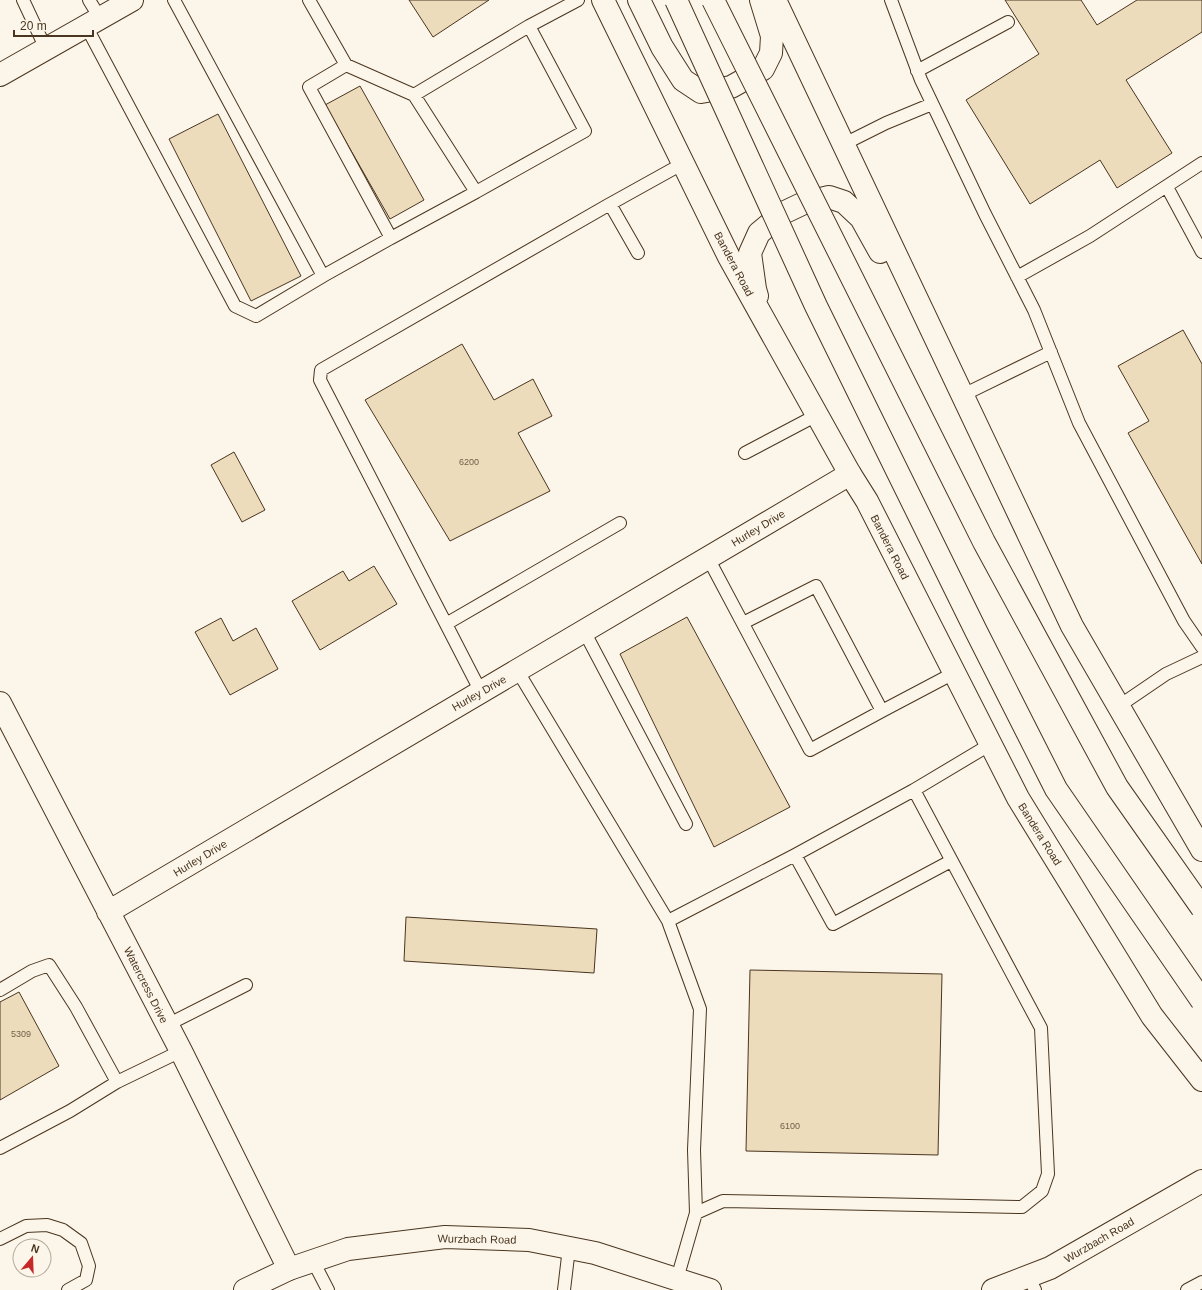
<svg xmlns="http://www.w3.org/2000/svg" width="1202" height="1290" viewBox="0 0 1202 1290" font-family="Helvetica,sans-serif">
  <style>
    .building { fill: #ecdcbc; stroke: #4a3520 }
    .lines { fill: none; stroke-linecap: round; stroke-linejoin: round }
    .lane-casing { stroke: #4a3520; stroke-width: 14 }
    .street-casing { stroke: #4a3520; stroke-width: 24 }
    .secondary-casing { stroke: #4a3520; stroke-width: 24 }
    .primary-casing { stroke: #4a3520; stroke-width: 24 }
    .lane { stroke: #fbf6e9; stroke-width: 12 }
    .street { stroke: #fbf6e9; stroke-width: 22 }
    .secondary { stroke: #fbf6e9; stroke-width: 22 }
    .primary { stroke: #fbf6e9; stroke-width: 22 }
    .highway-bridge-casing { stroke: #4a3520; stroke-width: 24; stroke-linecap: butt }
    .highway-bridge { stroke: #fbf6e9; stroke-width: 22 }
    .labels { text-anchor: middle; stroke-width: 3; stroke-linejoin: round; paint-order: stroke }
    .number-label { font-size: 9px; fill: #725f47 }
    .street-label { font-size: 11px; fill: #4a3520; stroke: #fbf6e9 }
  </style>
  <rect width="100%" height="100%" fill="#fbf6e9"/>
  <path class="building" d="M409 0H489L433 37Z
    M1005 0H1081L1097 25 1137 0H1202V32L1126 80 1172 153 1117 188 1100 160 1030 204 966 100 1039 54Z
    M360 86 424 200 390 219 325 105Z
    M218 114 301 276 251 301 169 139Z
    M1183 330 1202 364V564L1128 433 1149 421 1118 366Z
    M462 344 494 400 533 379 552 416 518 433 550 491 450 541 365 400Z
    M234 452 265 510 242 522 211 465Z
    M374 566 397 604 320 650 292 601 343 571 349 581Z
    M687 617 790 807 714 847 620 654Z
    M221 618 233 641 256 628 278 669 230 695 195 632Z
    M406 917 597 929 594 973 404 961Z
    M750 970 942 974 938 1155 746 1151Z
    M19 992 59 1066 0 1100V1002Z"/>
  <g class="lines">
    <defs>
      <path id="lane" d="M23 0 46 49
        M89 0 100 18
        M174 0 323 276
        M309 0 346 65
        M891 0 921 80 985 214 1034 310 1079 423 1184 621 1202 647
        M86 26 235 306 256 316 323 276 391 238 309 87 346 65 414 95 476 192 585 131 529 26 578 0
        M917 71 1008 22
        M414 95 529 26
        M844 144 886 123 932 104
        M1167 187 1202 252
        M610 204 321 370 320 380 446 624 620 523
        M391 238 476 192
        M638 253 610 204 682 164
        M1017 277 1090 236 1202 163
        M963 395 1051 352
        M745 453 817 415
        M708 558 810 750 882 711 816 586 743 623
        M446 624 481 692
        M584 631 686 824
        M517 670 668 921 795 855 914 790 1041 1028 1048 1174 1042 1191 1022 1207 723 1201 696 1213 677 1279
        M1119 706 1166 674 1202 657
        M882 711 954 673
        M914 790 991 744
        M795 855 833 924 951 861
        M668 921 700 1009 694 1150 696 1213
        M0 990 32 971 49 965 76 1007 117 1082
        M167 1025 246 985
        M0 1148 70 1111 117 1082 181 1051
        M0 1239 26 1226 47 1225 63 1230 81 1243 89 1266 86 1280 68 1290
        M313 1261 328 1290
        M1028 1276 1035 1290
        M564 1290 569 1248
        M1187 1290 1202 1282"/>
      <path id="street" d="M0 75 132 0
        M0 703 181 1051 289 1269
        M108 912 850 474"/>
      <path id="secondary" d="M245 1290 289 1269 348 1249 445 1237 529 1240 595 1253 710 1290
        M993 1290 1050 1268 1202 1181"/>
      <path id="primary" d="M603 0 729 257 850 474 867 501 1018 798 1152 1016 1202 1080
        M639 0 662 47 683 80 701 92 731 87 763 69 771 53 772 36 761 0
        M775 0 1072 626 1202 850
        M757 296 755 289 750 253 759 233 783 213 804 203 829 197 844 202 861 218 880 252"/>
    </defs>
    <use href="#lane" class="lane-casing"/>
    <use href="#street" class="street-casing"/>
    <use href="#secondary" class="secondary-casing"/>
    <use href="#primary" class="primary-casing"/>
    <use href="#lane" class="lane"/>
    <use href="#street" class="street"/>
    <use href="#secondary" class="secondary"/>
    <use href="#primary" class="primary"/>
    <defs>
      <path id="highway-bridge" d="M676 0 816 306 976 631 1056 789 1202 1001
        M713 0 984 542 1117 787 1202 908"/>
    </defs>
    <use href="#highway-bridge" class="highway-bridge-casing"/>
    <use href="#highway-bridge" class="highway-bridge"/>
  </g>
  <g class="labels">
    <g class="number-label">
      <text x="469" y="465">6200</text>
      <text x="21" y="1037">5309</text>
      <text x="790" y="1129">6100</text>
    </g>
    <g class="street-label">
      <text transform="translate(734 264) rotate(62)" y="4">Bandera Road</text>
      <text transform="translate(758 528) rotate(-31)" y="4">Hurley Drive</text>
      <text transform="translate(890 547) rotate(63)" y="4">Bandera Road</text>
      <text transform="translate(479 693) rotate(-30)" y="4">Hurley Drive</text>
      <text transform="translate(1040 834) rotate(58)" y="4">Bandera Road</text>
      <text transform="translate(200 858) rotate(-31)" y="4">Hurley Drive</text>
      <text transform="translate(146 985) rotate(63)" y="4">Watercress Drive</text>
      <text transform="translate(477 1239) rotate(1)" y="4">Wurzbach Road</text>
      <text transform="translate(1099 1240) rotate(-30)" y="4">Wurzbach Road</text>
    </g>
  </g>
  <g transform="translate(32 1258) rotate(19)"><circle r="19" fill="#fbf6e9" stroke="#b4a999"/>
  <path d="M0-3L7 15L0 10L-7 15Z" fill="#c62828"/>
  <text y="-6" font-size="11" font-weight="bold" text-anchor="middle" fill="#4a3520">N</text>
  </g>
  <path d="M14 30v6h79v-6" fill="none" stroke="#4a3520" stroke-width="2"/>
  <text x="20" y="30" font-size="12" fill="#4a3520" stroke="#fbf6e9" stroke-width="3" paint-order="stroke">20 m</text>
</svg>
